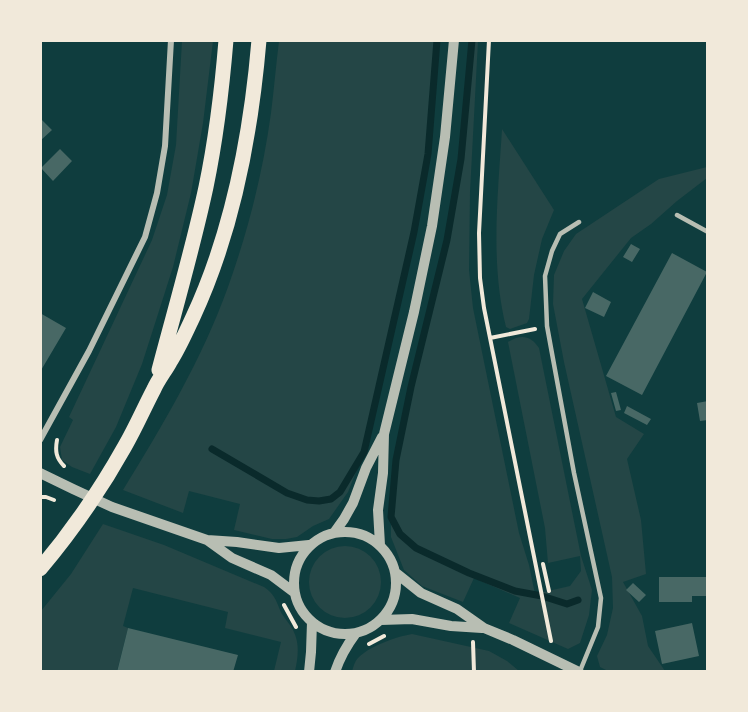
<svg xmlns="http://www.w3.org/2000/svg" width="748" height="712" viewBox="0 0 748 712" font-family="'PT Sans Narrow',sans-serif">
  <style>
    .green { fill: #244646 }
    .lines { fill: none; stroke-linecap: round; stroke-linejoin: round }
    .stream { stroke: #0a2a2b; stroke-width: 7 }
    .building { fill: #486865 }
    .path { stroke: #f1e9da; stroke-width: 4 }
    .service { stroke: #b8beb3; stroke-width: 4.5 }
    .minor { stroke: #b8beb3; stroke-width: 6 }
    .tertiary { stroke: #b8beb3; stroke-width: 10 }
    .primary { stroke: #f1e9da; stroke-width: 15 }
  </style>
  <rect width="100%" height="100%" fill="#0f3d3e"/>
  <path class="green" d="M182 41H213L203 123 191 193 173 267 142 364 116 427 90 474 72 467 62 460 60 447 73 420 69 417 152 240 167 195 176 145Z
    M279 41H437L428 154 414 232 364 452 348 492 329 519 313 526 297 537 286 539H272L234 530 240 504 189 491 183 513 123 490C162 427 203 357 228 287 248 231 263 172 271 113 274 89 276 65 279 41Z
    M472 41H478L470 192 469 270 473 308 519 533 529 565 535 594 570 586 581 571 580 556 548 563 545 528 508 342C520 334 531 335 539 348L581 556 592 590 589 615 580 643 568 649 509 623 520 598 474 578 463 602 422 586 404 570 391 537V504L396 460 411 387 447 240 461 159Z
    M502 129 554 210 542 239 534 275 529 319 527 323 510 329 506 327C490 262 498 195 502 129Z
    M707 167V178L677 201 651 224 631 238 582 299 616 417 644 434 627 459 641 520 646 574 623 582 642 616 648 646 665 671H608L600 667 597 656 607 635 613 608 612 577 564 362 553 304 554 275 564 251 576 234 659 179Z
    M103 524 164 545 264 587C276 595 276 602 282 614 285 619 290 624 293 630 300 643 298 657 295 671H274L281 642 225 628 228 612 133 588 123 626 128 628 117 671 41 672V611L71 574Z
    M309 582a36 36 0 1 1 72 0a36 36 0 1 1-72 0Z
    M412 634 489 651 507 661 519 671 352 672C353 667 355 661 358 658 370 646 395 637 412 634Z"/>
  <g class="lines">
    <path class="stream" d="M472 40 461 159 447 240 411 387 396 460 391 517 400 534 416 548 469 573 515 591 542 596 567 604 578 600
      M212 449 287 493 307 500 319 501 331 499 340 492 364 452 414 232 428 154 437 40"/>
  </g>
  <path class="building" d="M42 120 52 130 40 141V121Z
    M60 149 72 161 53 181 41 168Z
    M631 244 640 249 632 262 623 257Z
    M672 253 707 272 642 395 606 376Z
    M593 292 611 302 604 317 585 308Z
    M40 313 66 328 40 372Z
    M616 392 621 410 616 411 611 393Z
    M708 401V420L700 421 697 403Z
    M627 406 651 419 647 425 624 413Z
    M659 577H706V596H692V602H659Z
    M633 583 646 595 639 602 626 590Z
    M692 623 699 656 662 664 655 631Z
    M128 628 238 655 233 672H117Z"/>
  <g class="lines">
    <path class="path" d="M489 40 479 233 480 278 484 308 551 641
      M490 338 535 329
      M57 440C55 451 56 458 64 466
      M40 497H46L54 500
      M543 564 549 591
      M284 605 296 627
      M473 642 474 672
      M369 644 384 636"/>
    <path class="service" d="M677 215 708 232
      M579 222 560 234 552 251 545 276 547 326 551 348 574 473 601 598 598 627 580 671"/>
    <path class="minor" d="M40 440 89 351 145 237 157 193 165 146 171 40"/>
    <path class="tertiary" d="M40 473 73 489 112 507 207 540 237 542 279 548 309 545
      M294 583a51 51 0 1 1 102 0a51 51 0 1 1-102 0Z
      M334 533 344 519 353 503 366 468 382 437
      M207 540 232 558 271 575 295 593
      M380 545 378 510 383 473 384 434 414 312 432 226 445 137 454 40
      M396 573 421 593 457 609 484 628 513 640 579 672
      M381 620 412 619 451 626 482 628
      M309 672 311 652 312 622
      M335 672C340 657 347 645 356 633"/>
    <path class="primary" d="M159 370C175 309 193 248 206 187 216 139 222 89 226 40
      M40 569C72 531 101 489 125 446 136 427 144 408 154 389 158 380 165 371 170 362 179 348 186 332 193 317 233 231 251 135 259 40"/>
  </g>
  <rect width="748" height="712" fill="none" stroke="#f1e9da" stroke-width="84"/>
</svg>
